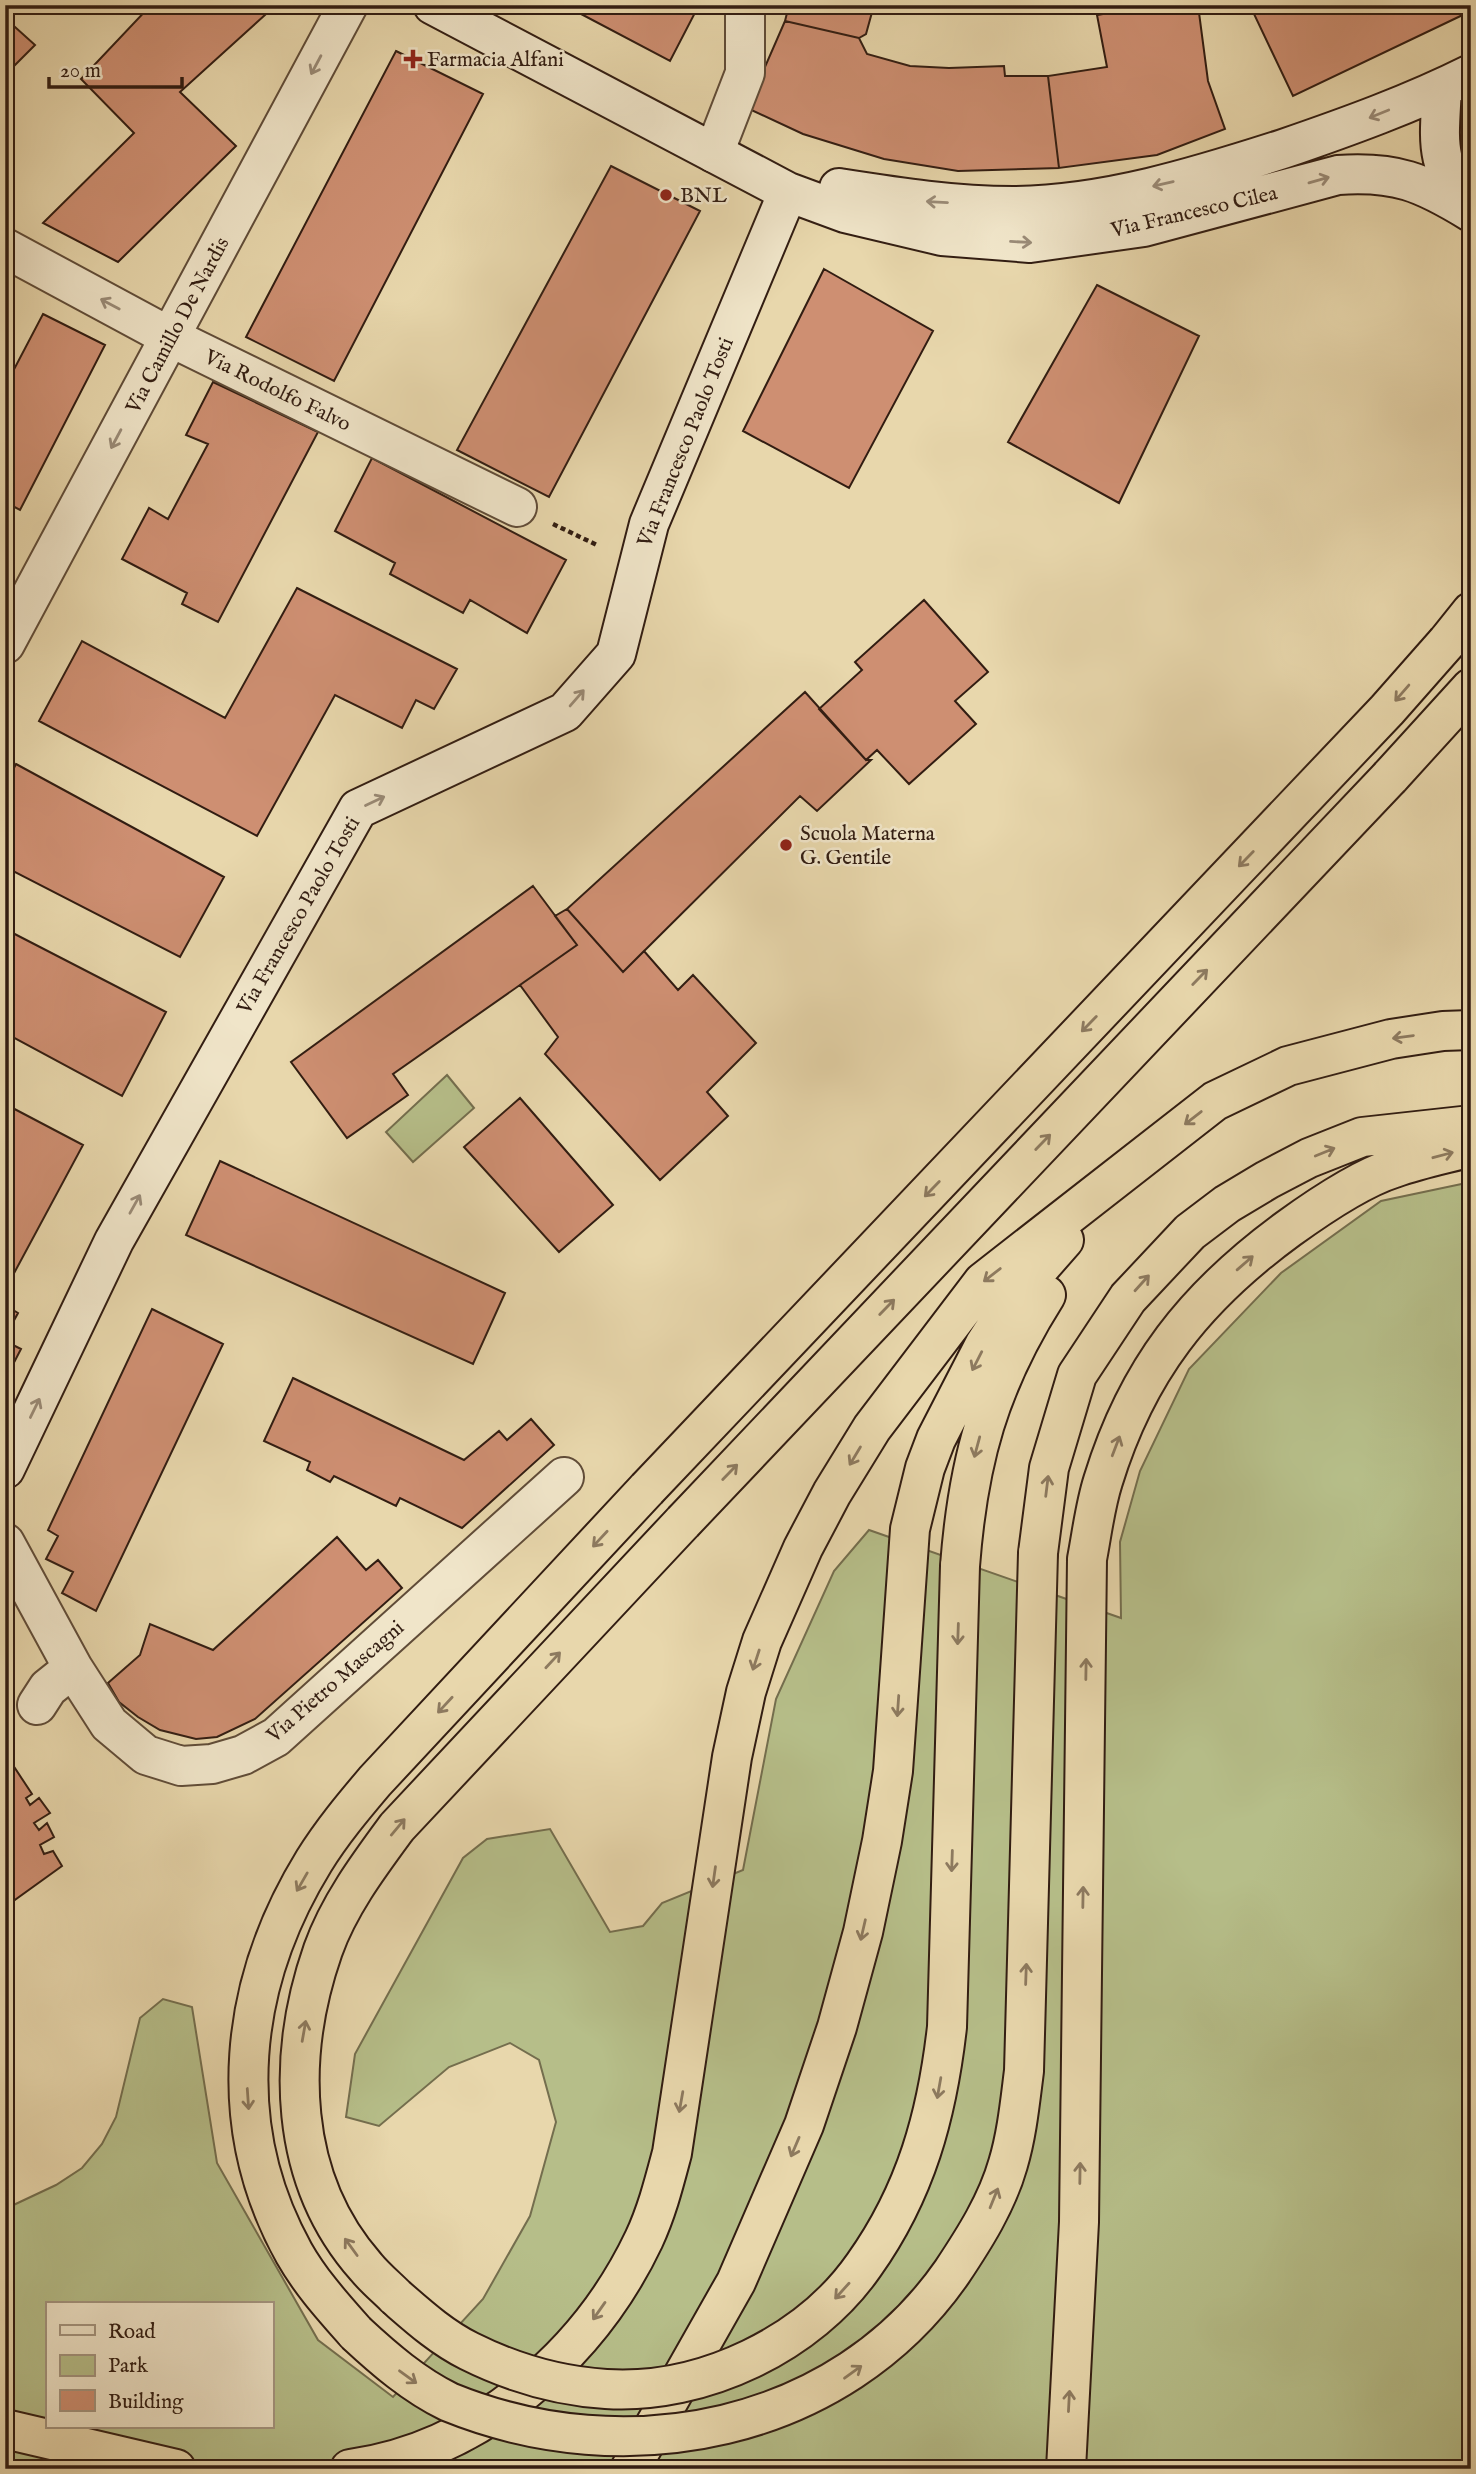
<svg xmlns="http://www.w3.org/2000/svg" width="1476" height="2474" viewBox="0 0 1476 2474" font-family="'IM FELL English',serif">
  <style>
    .green { fill: #b6be89; stroke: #746e4e; stroke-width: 2; fill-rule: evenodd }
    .building { fill: #ce8f72; stroke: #321d12; stroke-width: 2 }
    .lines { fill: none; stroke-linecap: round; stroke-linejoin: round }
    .street-casing { stroke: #604c38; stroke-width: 42 }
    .secondary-casing { stroke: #321d12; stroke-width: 42 }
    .highway-casing { stroke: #321d12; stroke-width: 42 }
    .path { stroke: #321d12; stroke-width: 4.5; stroke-dasharray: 5 3.5; stroke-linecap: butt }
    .street { stroke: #f0e5c9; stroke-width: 38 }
    .secondary { stroke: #f0e5c9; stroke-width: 38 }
    .highway { stroke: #e8d7ac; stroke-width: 38 }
    .highway-bridge-casing { stroke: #321d12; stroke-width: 42; stroke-linecap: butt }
    .highway-bridge { stroke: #e8d7ac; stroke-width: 38 }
    .oneway { stroke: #9a8b77 }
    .oneway2 { stroke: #8d7a5f }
    .poi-dot { fill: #8f2418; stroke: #f0e5c9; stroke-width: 2.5 }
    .labels { text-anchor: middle; stroke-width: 5; stroke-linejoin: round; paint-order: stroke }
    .poi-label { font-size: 21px; fill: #321d12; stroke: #f0e5c9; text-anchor: start }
    .street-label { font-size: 21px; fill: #321d12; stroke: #f0e5c9 }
  </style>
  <rect width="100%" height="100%" fill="#e8d7ac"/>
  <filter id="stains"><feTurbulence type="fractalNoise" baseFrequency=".00286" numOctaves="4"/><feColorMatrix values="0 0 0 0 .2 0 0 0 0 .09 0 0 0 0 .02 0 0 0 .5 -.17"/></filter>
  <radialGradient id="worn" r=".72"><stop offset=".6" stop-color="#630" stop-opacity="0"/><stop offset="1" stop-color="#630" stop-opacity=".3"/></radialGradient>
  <path class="green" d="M447 1075 474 1108 413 1162 386 1132Z
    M1471 1182V2469H5V2209L56 2185 82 2168 102 2144 116 2117 140 2018 163 1999 192 2007 217 2163 318 2340 393 2397 483 2299 530 2216 556 2122 539 2060 510 2043 449 2067 379 2126 346 2117 355 2054 463 1858 487 1839 550 1829 610 1932 643 1926 662 1903 743 1870 776 1699 834 1571 869 1530 1121 1618 1120 1542 1140 1471 1189 1369 1281 1273 1381 1201ZM47 2304H271V2427H47Z"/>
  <path class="building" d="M151 5H276L180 92 236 146 118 262 43 223 134 133 81 79Z
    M564 5H699L670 61Z
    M789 5H874L866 34 859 38 785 21Z
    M1095 5H1153L1097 15Z
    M1153 5H1198L1208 81 1225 129 1157 155 1059 168 1048 76 1107 67 1097 15Z
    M1270 5H1471V11L1293 96 1254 14Z
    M5 18 35 45 5 75Z
    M785 21 859 38 867 54 910 66 949 68 1004 66 1005 76H1048L1059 168 958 171 884 159 803 134 747 108Z
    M396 51 483 94 334 381 246 337Z
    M611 166 700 211 549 497 457 450Z
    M824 269 933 331 849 488 743 431Z
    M1097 285 1199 336 1119 503 1008 442Z
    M43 314 105 345 20 510 5 502V375L10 377Z
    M213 382 318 432 218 622 182 604 187 593 122 559 149 508 168 519 208 444 186 435Z
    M372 458 566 560 527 633 470 600 463 613 390 574 395 563 335 531Z
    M297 588 457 669 434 709 416 700 402 728 335 695 257 836 39 721 82 641 225 718Z
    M924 600 988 672 955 701 976 724 909 784 877 750 866 760 819 709 862 670 855 662Z
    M805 692 866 760H871L817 811 800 796 623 972 567 909Z
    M16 764 224 877 180 957 5 867V785Z
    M533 886 577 945 393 1074 408 1095 347 1138 291 1062Z
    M567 909 623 972 644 951 678 990 693 975 756 1043 707 1092 728 1116 660 1180 545 1054 558 1037 520 985 577 945 555 916Z
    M5 929 166 1012 122 1096 5 1033Z
    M520 1098 613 1205 559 1252 464 1147Z
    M5 1104 83 1145 5 1290Z
    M220 1161 505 1293 473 1364 186 1235Z
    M5 1305 18 1313 5 1337Z
    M152 1309 223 1344 96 1611 62 1593 73 1572 46 1559 58 1536 48 1530Z
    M5 1341 21 1349 5 1380Z
    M293 1378 464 1460 499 1431 507 1440 531 1419 554 1445 462 1528 400 1498 396 1506 334 1476 330 1482 307 1470 310 1462 264 1441Z
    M337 1537 366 1570 378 1560 402 1588 255 1719 217 1737 196 1739 160 1730 138 1717 119 1702 108 1683 140 1655 150 1624 213 1650Z
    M5 1753 32 1794 26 1798 30 1805 39 1798 50 1813 34 1823 39 1830 47 1823 54 1837 40 1845 44 1854 53 1851 62 1866 5 1907Z"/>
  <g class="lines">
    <defs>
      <path id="street" d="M714 153 745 73V5
        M5 248 170 337 517 507
        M5 644 348 5
        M5 1543 73 1668 109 1724 146 1755 181 1766 212 1764 243 1755 276 1737 564 1477
        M37 1705 48 1688 73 1668"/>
      <path id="secondary" d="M433 5 788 192 845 213 942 236 1030 243 1144 227 1338 175C1396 171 1422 182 1471 212
        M1442 88C1439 146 1434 162 1471 211
        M839 188C897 197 954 206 1013 206 1105 205 1196 177 1283 149 1347 127 1411 104 1471 74
        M5 1469 114 1241 358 809 565 712 616 654 649 524 788 192"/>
      <path id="highway" d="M1447 642 1471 612
        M1390 777 1471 688
        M1038 1553 1049 1468 1077 1375 1128 1298 1190 1232 1227 1204 1267 1180 1309 1158 1362 1137 1471 1125
        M960 1566C968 1461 989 1385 1046 1295
        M396 2297C386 2287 375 2278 366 2267 288 2179 286 2056 323 1950 339 1905 369 1865 397 1827L683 1522
        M356 2333C334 2308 311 2283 294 2253 223 2125 239 1983 314 1861 332 1832 353 1807 375 1781L647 1489
        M5 2429 176 2469
        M350 2469C479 2451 589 2355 644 2239 657 2211 664 2183 672 2153L732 1757 746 1692 762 1641 803 1548 832 1493 872 1428 983 1282 1215 1101 1288 1066 1391 1039 1443 1031 1471 1030
        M630 2469 736 2282 804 2125 837 2027 863 1932 882 1841 893 1771 910 1529 925 1468 936 1439 985 1344 1020 1290 1064 1240
        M1066 2469 1079 2222 1087 1559C1092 1533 1095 1506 1103 1481 1137 1370 1195 1297 1288 1229 1317 1208 1359 1179 1394 1168 1419 1159 1445 1154 1471 1147"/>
    </defs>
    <use href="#street" class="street-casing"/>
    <use href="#secondary" class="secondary-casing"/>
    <use href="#highway" class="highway-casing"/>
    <path class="path" d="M553 524 599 546"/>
    <use href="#street" class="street"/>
    <use href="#secondary" class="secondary"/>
    <use href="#highway" class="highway"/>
    <defs>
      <path id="highway-bridge" d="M647 1489 1387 710 1447 642
        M683 1522 1390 777
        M396 2297C419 2317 441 2337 469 2351 511 2372 559 2386 606 2389 703 2395 809 2344 864 2265 916 2192 937 2115 947 2027L960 1566
        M356 2333C384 2359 414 2385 449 2402 626 2474 840 2433 952 2272 974 2239 997 2203 1008 2164 1017 2134 1020 2102 1024 2071L1038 1553"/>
    </defs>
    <use href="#highway-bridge" class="highway-bridge-casing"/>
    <use href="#highway-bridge" class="highway-bridge"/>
  </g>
  <defs><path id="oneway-shaft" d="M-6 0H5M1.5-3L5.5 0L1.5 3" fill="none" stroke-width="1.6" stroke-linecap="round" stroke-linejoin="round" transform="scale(1.75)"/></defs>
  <g class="oneway">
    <use href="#oneway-shaft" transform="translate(316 65) rotate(118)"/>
    <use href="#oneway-shaft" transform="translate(1379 114) rotate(158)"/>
    <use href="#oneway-shaft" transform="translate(1319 180) rotate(-16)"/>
    <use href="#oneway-shaft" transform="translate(1163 184) rotate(167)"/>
    <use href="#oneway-shaft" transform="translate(937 202) rotate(-177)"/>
    <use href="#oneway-shaft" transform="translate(1021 242) rotate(3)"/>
    <use href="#oneway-shaft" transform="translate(110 304) rotate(-152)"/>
    <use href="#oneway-shaft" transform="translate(116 439) rotate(118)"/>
    <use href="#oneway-shaft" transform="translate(577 698) rotate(-49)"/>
    <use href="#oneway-shaft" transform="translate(375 801) rotate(-25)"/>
    <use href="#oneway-shaft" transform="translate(135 1204) rotate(-61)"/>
    <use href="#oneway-shaft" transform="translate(35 1408) rotate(-64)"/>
  </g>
  <g class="oneway2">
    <use href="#oneway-shaft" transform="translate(1402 693) rotate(131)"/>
    <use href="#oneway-shaft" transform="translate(1246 859) rotate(134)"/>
    <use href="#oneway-shaft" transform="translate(1200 977) rotate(-46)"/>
    <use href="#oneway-shaft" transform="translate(1089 1024) rotate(134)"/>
    <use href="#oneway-shaft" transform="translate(1403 1037) rotate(172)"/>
    <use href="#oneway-shaft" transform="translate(1193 1118) rotate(142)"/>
    <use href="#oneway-shaft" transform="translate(1043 1142) rotate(-46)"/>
    <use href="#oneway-shaft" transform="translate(1325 1152) rotate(-22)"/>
    <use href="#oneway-shaft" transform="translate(1443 1155) rotate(-15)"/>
    <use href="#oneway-shaft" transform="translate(932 1189) rotate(134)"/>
    <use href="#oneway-shaft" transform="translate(1245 1263) rotate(-41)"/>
    <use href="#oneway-shaft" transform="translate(992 1275) rotate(142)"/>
    <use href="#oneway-shaft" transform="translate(1142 1283) rotate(-48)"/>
    <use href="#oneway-shaft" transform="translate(887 1307) rotate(-46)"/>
    <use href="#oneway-shaft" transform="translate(977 1361) rotate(117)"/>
    <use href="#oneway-shaft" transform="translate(1116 1446) rotate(-69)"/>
    <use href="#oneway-shaft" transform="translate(977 1447) rotate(105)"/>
    <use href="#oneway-shaft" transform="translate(855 1456) rotate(121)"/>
    <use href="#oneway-shaft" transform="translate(730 1472) rotate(-46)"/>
    <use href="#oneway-shaft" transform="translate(1047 1486) rotate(-83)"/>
    <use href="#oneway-shaft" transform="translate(600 1539) rotate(133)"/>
    <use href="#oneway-shaft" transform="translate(958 1634) rotate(92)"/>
    <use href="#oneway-shaft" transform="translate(553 1660) rotate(-47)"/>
    <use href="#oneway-shaft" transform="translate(756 1660) rotate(108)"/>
    <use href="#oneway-shaft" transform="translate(1086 1669) rotate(-89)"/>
    <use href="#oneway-shaft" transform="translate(445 1705) rotate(133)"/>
    <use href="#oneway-shaft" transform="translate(898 1706) rotate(94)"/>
    <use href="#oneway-shaft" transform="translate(398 1827) rotate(-50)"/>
    <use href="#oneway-shaft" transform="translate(952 1861) rotate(92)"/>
    <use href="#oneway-shaft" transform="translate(714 1877) rotate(98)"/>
    <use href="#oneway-shaft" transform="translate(302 1882) rotate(120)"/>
    <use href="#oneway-shaft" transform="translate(1083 1897) rotate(-89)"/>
    <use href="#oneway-shaft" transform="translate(863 1930) rotate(103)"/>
    <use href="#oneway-shaft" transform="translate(1026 1974) rotate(-88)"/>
    <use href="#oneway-shaft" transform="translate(304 2031) rotate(-80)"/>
    <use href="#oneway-shaft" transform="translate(939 2088) rotate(100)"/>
    <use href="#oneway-shaft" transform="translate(248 2099) rotate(86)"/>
    <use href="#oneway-shaft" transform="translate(681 2102) rotate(100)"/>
    <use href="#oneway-shaft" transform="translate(795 2147) rotate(113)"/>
    <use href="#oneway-shaft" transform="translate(1080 2173) rotate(-89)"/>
    <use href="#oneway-shaft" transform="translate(994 2198) rotate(-68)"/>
    <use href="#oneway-shaft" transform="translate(351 2247) rotate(-126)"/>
    <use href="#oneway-shaft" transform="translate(842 2291) rotate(132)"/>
    <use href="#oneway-shaft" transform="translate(599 2311) rotate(125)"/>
    <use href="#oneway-shaft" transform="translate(853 2372) rotate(-36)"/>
    <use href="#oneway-shaft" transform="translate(408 2377) rotate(36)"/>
    <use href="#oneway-shaft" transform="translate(1069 2401) rotate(-87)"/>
  </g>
  <g class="poi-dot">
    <path d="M409.5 48.5h7v7h7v7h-7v7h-7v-7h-7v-7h7z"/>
    <circle cx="666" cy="195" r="7"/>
    <circle cx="786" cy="845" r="7"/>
  </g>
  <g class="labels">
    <g class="poi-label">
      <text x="427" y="66">Farmacia Alfani</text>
      <text x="680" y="202">BNL</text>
      <text x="800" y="840">Scuola Materna<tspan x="800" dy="24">G. Gentile</tspan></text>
    </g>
    <g class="street-label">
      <text transform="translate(1194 211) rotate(-13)" y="7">Via Francesco Cilea</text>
      <text transform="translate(177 325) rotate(-62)" y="7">Via Camillo De Nardis</text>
      <text transform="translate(278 390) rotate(26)" y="7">Via Rodolfo Falvo</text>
      <text transform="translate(685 442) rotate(-68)" y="7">Via Francesco Paolo Tosti</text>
      <text transform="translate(298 915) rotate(-60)" y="7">Via Francesco Paolo Tosti</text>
      <text transform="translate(335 1681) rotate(-41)" y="7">Via Pietro Mascagni</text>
    </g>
  </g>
  <rect width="1476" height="2474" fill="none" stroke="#e8d7ac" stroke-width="28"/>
  <rect x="7" y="7" width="1462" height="2460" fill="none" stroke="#321d12" stroke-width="3.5"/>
  <rect x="14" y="14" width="1448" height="2446" fill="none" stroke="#321d12" stroke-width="2"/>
  <rect x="46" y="2302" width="228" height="126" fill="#f0e5c9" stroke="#a49580" stroke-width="2"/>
  <rect x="60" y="2325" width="35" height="10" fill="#f0e5c9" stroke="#a49580" stroke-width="2"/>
  <text x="108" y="2338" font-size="21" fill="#321d12">Road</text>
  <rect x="60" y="2355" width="35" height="21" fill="#b6be89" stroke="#a49580" stroke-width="2"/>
  <text x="108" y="2372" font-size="21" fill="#321d12">Park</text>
  <rect x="60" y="2390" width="35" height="21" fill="#ce8f72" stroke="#a49580" stroke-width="2"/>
  <text x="108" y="2408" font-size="21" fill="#321d12">Building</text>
  <path d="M49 77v10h133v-10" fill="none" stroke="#321d12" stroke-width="3.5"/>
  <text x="60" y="77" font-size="21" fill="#321d12" stroke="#f0e5c9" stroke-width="5" paint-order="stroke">20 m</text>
  <rect width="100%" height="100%" filter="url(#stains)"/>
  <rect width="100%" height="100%" fill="url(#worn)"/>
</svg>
